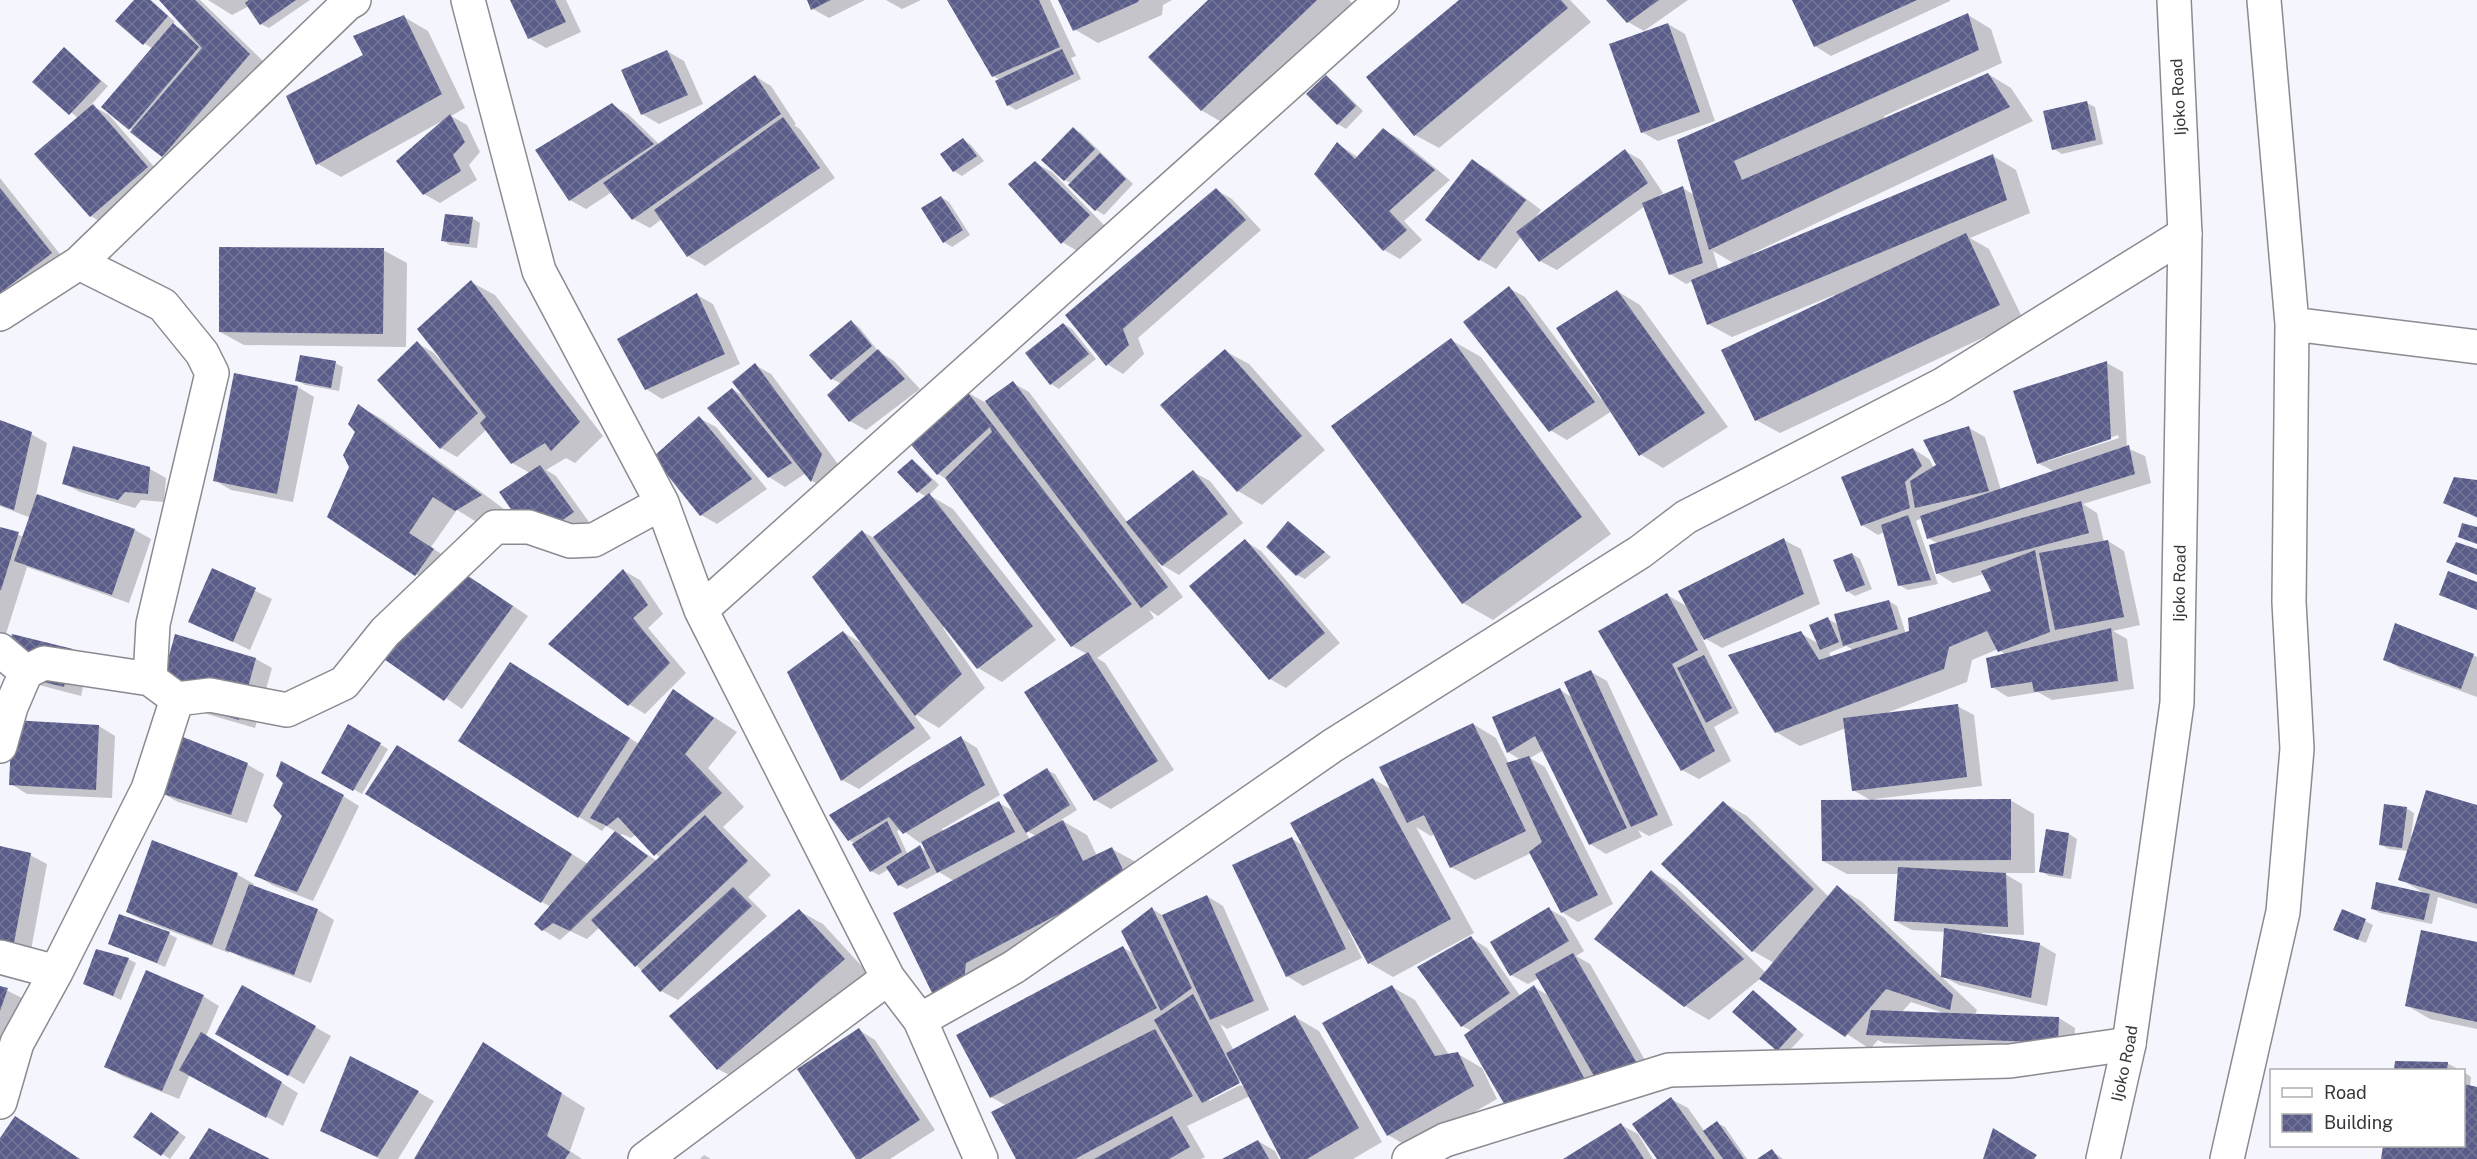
<svg xmlns="http://www.w3.org/2000/svg" width="2477" height="1159" viewBox="0 0 2477 1159" font-family="'Public Sans',sans-serif">
  <style>
    .shadow { fill: #0003; fill-rule: evenodd }
    .building { fill: url(#building-cross-hatch) }
    .lines { fill: none; stroke-linecap: round; stroke-linejoin: round }
    .street-casing { stroke: #8a8a91; stroke-width: 36 }
    .secondary-casing { stroke: #8a8a91; stroke-width: 36 }
    .street { stroke: #fff; stroke-width: 33 }
    .secondary { stroke: #fff; stroke-width: 33 }
    .labels { text-anchor: middle; stroke-width: 6; stroke-linejoin: round; paint-order: stroke }
    .street-label { font-size: 16px; fill: #36373a; stroke: #fff }
  </style>
  <defs>
    <pattern id="building-cross-hatch" width="8" height="8" patternUnits="userSpaceOnUse" patternTransform="scale(1.5)"><rect width="8" height="8" fill="#5a5c89"/><path d="M0 0l8 8M0 8l8-8" fill="none" stroke="#747698"/></pattern>
  </defs>
  <rect width="100%" height="100%" fill="#f5f6fd"/>
  <path class="shadow" d="M136 0H151L175 22 173 24 193 36 161 0H200L266 64 179 165 163 155 130 128 153 49 144 43Z
    M208 0H310L269 28 261 24 249 6 232 15Z
    M512 0H566L581 32 546 48 529 38Z
    M809 0H865L829 18 813 9Z
    M886 0H921L902 9Z
    M949 0H1050L1076 56 1071 58 1081 79 1016 110 1008 105 1000 80 993 76Z
    M1060 0H1172L1163 5 1162 15 1098 43 1074 29Z
    M1210 0H1349L1352 3 1225 124 1201 110Z
    M1461 0H1570L1591 22 1439 148 1415 135Z
    M1608 0H1688L1644 31 1628 22Z
    M1793 0H1950V1L1831 56 1815 46Z
    M1968 15 1991 29 2002 63 1884 116 1885 119 1988 74 2011 88 2033 121 1753 253 1754 256 1993 156 2016 170 2030 213 1970 238 1989 249 2023 319 1780 433 1756 420 1835 297 1834 295 1732 337 1708 324 1693 281 1686 284 1670 274 1645 206 1557 270 1540 261 1521 237 1496 269 1480 260 1427 220 1472 161 1489 170 1541 210 1536 217 1625 151 1641 160 1663 193 1658 197 1683 188 1694 195 1678 141ZM1713 251 1735 264 1719 271Z
    M404 17 428 31 465 108 451 116 467 125 480 152 469 165 477 180 440 203 424 194 442 121 341 177 318 164 365 56Z
    M1668 24 1685 34 1715 121 1658 141 1642 132Z
    M64 49 108 86 91 105 109 115 163 177 107 226 91 216 78 118 34 82Z
    M667 51 684 61 703 104 659 124 642 114Z
    M755 76 771 86 796 124 794 125 800 129 835 178 705 266 688 256 662 219 650 228 633 219 612 192 586 209 570 200 612 105 628 114 660 145Z
    M1326 77 1334 82 1363 111 1346 129 1338 124Z
    M2087 103 2095 107 2103 144 2062 154 2054 149Z
    M1073 129 1081 133 1133 184 1104 215 1096 210 1072 184 1065 180Z
    M1384 130 1400 139 1450 180 1404 221 1422 240 1400 259 1384 250 1338 144 1359 158Z
    M963 140 971 145 984 161 962 176 954 171Z
    M1035 163 1052 172 1105 226 1079 252 1062 242Z
    M0 178 67 263 16 302 0 293Z
    M1216 190 1232 199 1261 230 1138 338 1144 354 1123 374 1107 364 1067 315Z
    M941 197 949 202 970 235 952 247 944 242Z
    M472 218 480 223 477 248 450 245 442 240Z
    M383 250 407 263 406 347 244 345 220 332Z
    M471 282 495 295 603 436 575 463 566 458 546 470 556 476 589 522 551 549 530 473 512 463 487 429 457 457 441 448 417 343 434 353 440 360 442 358Z
    M1509 288 1525 297 1601 399 1603 397 1617 291 1640 305 1728 427 1663 468 1640 454 1612 411 1567 440 1550 430Z
    M697 295 713 304 740 364 662 399 646 389Z
    M851 322 859 327 878 351 894 361 920 389 866 430 850 421 842 384 832 379Z
    M1064 324 1072 329 1096 359 1059 389 1051 384 1027 353Z
    M1451 340 1481 357 1611 534 1493 620 1463 603 1333 426Z
    M1225 351 1249 364 1325 450 1262 505 1238 491 1162 405Z
    M335 363 343 367 339 391 305 385 297 380Z
    M2107 363 2123 372 2127 448 2145 456 2151 483 2083 504 2097 513 2104 542 2108 541 2124 551 2140 625 2113 631 2127 639 2134 689 2052 700 2038 692 2008 697 1992 687 2006 655 1998 649 1972 660 1967 682 1884 714 1957 706 1974 715 1982 786 1875 799 1876 801 2010 800 2034 814 2035 873H2003L2022 884 2024 935 1982 933V935L2039 944 2056 954 2047 1006 1959 985 1942 976 1946 932 1912 930 1895 921 1899 874H1847L1823 861 1872 801 1853 790 1846 728 1800 746 1776 732 1800 633 1819 644 1828 619 1839 625 1889 601 1897 606 1906 634 1993 592 1984 574 1953 583 1937 573 1939 544 1928 538 1922 518 1916 521 1938 584 1908 590 1899 585 1884 532 1878 535 1862 525 1913 449 1929 459 1934 468 1969 428 1985 437 2001 490 2055 472 2038 463 2015 392ZM2118 435 2119 438 2048 461V458ZM1846 646 1854 650 1831 658 1829 653Z
    M755 365 771 374 838 464 828 490 812 481 806 473 785 487 769 477 732 389 746 397Z
    M235 375 298 387 314 397 293 502 231 490 214 480Z
    M1013 383 1029 392 1128 523 1193 472 1210 481 1243 523 1179 575 1157 562 1183 597 1158 616 1149 610 1154 618 1097 658 1105 663 1174 770 1111 809 1095 800 1087 654 1072 646 948 480 938 474 909 441 965 391 986 403Z
    M359 406 382 419 504 509 480 524 457 510 431 547 456 564 439 588 416 574 350 467Z
    M699 418 716 427 767 489 717 524 701 515Z
    M0 422 31 434 47 443 36 495 135 530 151 539 129 603 27 567 0 653V528L24 537 31 518 0 506Z
    M913 461 920 466 939 485 929 495 953 509 1056 640 1002 682 978 668 945 626 943 628 985 688 939 728 912 712 931 738 859 789 842 780 843 632 864 645 863 532 874 538 927 497 918 492 900 472Z
    M150 469 166 478 164 502 141 500 135 508 80 492 64 483Z
    M2455 478 2477 481V518L2445 502Z
    M1288 523 1331 557 1305 579 1297 575Z
    M1784 540 1801 549 1820 604 1722 648 1701 636 1739 713 1714 727 1731 761 1699 779 1682 770 1600 632 1667 595 1688 607Z
    M1245 541 1261 551 1340 643 1286 688 1270 679Z
    M1852 554 1860 559 1872 589 1855 596 1847 591Z
    M213 570 272 599 250 650 190 621Z
    M624 571 640 580 663 614 648 628 686 673 645 714 629 704Z
    M479 583 528 616 462 709 384 656Z
    M2396 625 2477 657V697L2401 669 2385 659Z
    M176 636 256 659 272 668 255 728 176 705Z
    M89 660 81 696 20 680Z
    M1591 672 1607 681 1673 825 1649 836 1638 830 1642 837 1606 854 1590 844 1544 750 1530 758 1545 767 1613 904 1578 922 1562 912 1531 853 1475 880 1451 867 1435 834 1431 836 1416 827 1474 933 1393 977 1369 963 1351 929 1348 930 1362 958 1303 986 1287 976 1292 839 1304 846 1373 779 1392 790 1473 724 1496 738 1509 764 1521 760 1508 752 1560 690 1573 698Z
    M534 677 639 744 674 691 737 732 708 768 744 807 723 827 771 875 748 897 767 916 678 1000 661 991 600 927 587 939 570 931 560 940 543 930 551 907 542 902 421 760 588 864 616 832 606 826 602 831 579 817 460 741ZM622 834 631 838 636 834 660 858 657 861 620 836Z
    M14 722 99 726 115 736 112 798 27 794 11 784Z
    M349 726 388 749 362 794 323 772Z
    M179 737 248 765 264 774 247 823 178 802 162 793Z
    M961 738 977 748 1000 795 942 829 943 832 999 803 1015 812 1047 770 1055 774 1077 810 1061 820 1087 835 1097 856 1112 849 1136 862 1150 891 959 1009 954 881 939 872 907 889 899 885 889 869 879 875 871 871 856 844 849 840ZM901 829 920 843 922 841 928 852 920 847 908 855 897 831ZM1025 830 1036 836 1030 840Z
    M343 796 359 806 313 901 272 885 256 875 283 815Z
    M1724 803 1747 816 1829 897 1837 887 1861 901 1977 1010 1975 1015 2059 1018 2075 1028 2074 1052 1884 1043 1878 1040 1870 1049 1761 978 1709 1020 1685 1006 1652 872 1675 886 1766 973 1774 963 1753 951ZM1911 1002 1947 1014 1901 1013Z
    M2477 807V909L2438 897 2432 924 2380 913 2373 909 2424 893 2400 879 2409 851 2389 849 2381 845 2406 808 2414 813 2411 837Z
    M2069 834 2077 839 2071 879 2049 876 2041 871Z
    M153 842 238 875 254 884 253 887 318 910 334 920 311 983 243 958 229 951V953L144 921 127 912Z
    M0 848 30 855 47 864 26 977 0 970Z
    M1207 896 1223 906 1269 1010 1227 1029 1220 1024 1234 1051 1295 1017 1319 1031 1382 1142 1353 1159H1283L1250 1096 1187 1126 1205 1157 1201 1159H1018L1007 1106 991 1097 1122 947 1134 954 1152 909 1164 916ZM1234 1078 1240 1081 1246 1078 1244 1087 1240 1085 1209 1101V1097Z
    M1549 909 1565 918 1584 951 1576 956 1590 964 1653 1074 1605 1098 1462 1026 1471 938 1487 948 1521 997 1534 987 1549 996 1539 978 1528 984 1511 975Z
    M799 911 823 924 868 973 742 1082 718 1069Z
    M2365 921 2373 925 2366 943 2343 934Z
    M169 934 177 938 165 967 110 944Z
    M2477 944V1029L2430 1019 2406 1005Z
    M128 959 136 963 121 1000 85 983Z
    M0 987 24 999 0 1068Z
    M243 987 331 1036 304 1084 217 1034Z
    M1392 987 1415 1000 1449 1055 1458 1054 1482 1068 1497 1099 1411 1148 1388 1135Z
    M1753 992 1804 1035 1785 1055 1777 1050Z
    M203 996 219 1006 206 1036 298 1093 283 1126 190 1074 179 1099 122 1076 106 1066Z
    M859 1030 875 1040 935 1130 890 1159H858Z
    M483 1044 585 1108 570 1151 582 1159H416Z
    M2396 1062 2447 1063 2460 1070H2395Z
    M2464 1072 2471 1077 2470 1087 2477 1088V1159H2382L2384 1146H2464Z
    M418 1092 434 1101 398 1159H380L322 1131Z
    M1671 1099 1688 1108 1705 1132 1717 1123 1725 1127 1747 1159H1659Z
    M152 1114 186 1137 170 1159 135 1136Z
    M1621 1125 1638 1134 1653 1159H1566Z
    M1258 1141 1275 1151 1279 1159H1225Z
    M1772 1151 1783 1159H1759Z
    M704 1155 711 1159H700Z"/>
  <path class="building" d="M134 0H150L168 16 143 45 115 21Z
    M159 0H195L250 54 162 157 130 132 202 48Z
    M249 0H296L260 25 245 3Z
    M510 0H555L566 22 528 39Z
    M807 0H831L811 10Z
    M947 0H1039L1060 47 992 77Z
    M1058 0H1139L1138 2 1073 31Z
    M1208 0H1317L1201 111 1148 57Z
    M1459 0H1561L1568 8 1414 136 1366 77Z
    M1606 0H1659L1627 23Z
    M1792 0H1917L1814 47Z
    M1968 13 1979 50 1734 161 1742 180 1988 73 2010 107 1709 250 1677 140Z
    M404 15 442 94 316 165 286 96 363 55 353 36Z
    M173 23 199 47 129 130 101 107Z
    M1668 23 1700 112 1641 133 1609 44Z
    M64 47 101 81 69 115 32 82Z
    M1062 49 1074 74 1007 106 995 81Z
    M667 50 688 95 641 115 621 70Z
    M755 75 781 114 632 220 603 183Z
    M1326 75 1356 106 1337 125 1306 94Z
    M2087 101 2096 140 2052 150 2043 111Z
    M612 103 654 144 569 201 535 150Z
    M93 104 148 167 90 217 34 154Z
    M450 114 465 142 453 155 461 171 423 195 396 161Z
    M783 117 820 168 687 257 654 210Z
    M1073 127 1095 149 1064 181 1041 160Z
    M1383 128 1435 170 1389 211 1407 230 1383 251 1314 174 1337 142 1355 159Z
    M963 138 977 156 953 172 940 154Z
    M1625 149 1648 183 1539 262 1516 232Z
    M1100 153 1126 179 1095 211 1068 185Z
    M1993 154 2007 200 1707 325 1691 280Z
    M1472 159 1526 200 1479 261 1425 220Z
    M1035 161 1090 215 1061 244 1008 184Z
    M1683 186 1703 263 1669 275 1642 203Z
    M0 188 52 253 0 293Z
    M1216 188 1246 220 1123 329 1129 345 1106 366 1065 315Z
    M941 196 963 230 943 243 921 208Z
    M445 214 473 217 469 244 441 241Z
    M1966 233 2000 305 1755 421 1721 350Z
    M219 247 384 248 383 334 219 332Z
    M471 280 580 422 551 451 545 443 511 464 480 423 486 417 417 329Z
    M1509 286 1595 402 1549 432 1463 322Z
    M1617 290 1705 413 1639 456 1556 328Z
    M697 293 725 354 645 390 617 339Z
    M851 320 872 346 831 380 809 355Z
    M1063 323 1089 354 1050 385 1025 353Z
    M1451 338 1582 517 1462 604 1331 426Z
    M417 341 478 413 440 449 377 380Z
    M878 349 905 379 849 422 827 395Z
    M1225 349 1302 436 1237 492 1160 405Z
    M300 355 336 361 331 388 295 381Z
    M2107 361 2111 439 2037 464 2013 391Z
    M755 363 822 454 811 482 732 382Z
    M234 373 298 386 277 494 213 481Z
    M1013 381 1168 587 1141 608 985 401Z
    M732 388 792 463 768 478 707 408Z
    M965 389 1132 604 1071 647 945 478 992 432 990 427 937 475 907 440Z
    M358 404 482 495 455 511 433 497 409 533 434 549 415 576 327 517 349 467 343 455 355 432 348 424Z
    M699 416 752 479 700 516 653 457Z
    M0 420 32 432 14 510 0 505Z
    M1969 426 1989 491 1915 508 1910 481 1936 465 1923 440Z
    M2129 445 2135 474 1927 539 1920 516Z
    M73 446 150 467 148 494 125 492 118 500 62 484Z
    M1913 448 1922 466 1905 482 1910 508 1861 526 1841 477Z
    M912 459 932 480 917 493 897 472Z
    M540 465 574 512 533 541 499 492Z
    M1193 470 1228 514 1162 566 1126 522Z
    M2454 477 2477 480V517L2443 503Z
    M929 493 1033 626 977 669 873 537Z
    M37 494 135 529 112 595 14 561Z
    M2081 501 2089 533 1936 574 1929 545Z
    M1908 515 1931 580 1898 586 1881 525Z
    M1288 521 1325 552 1296 576 1266 547Z
    M2462 523 2477 527V544L2458 537Z
    M0 527 19 532 1 590H0Z
    M862 530 962 674 915 716 812 577Z
    M1784 538 1804 594 1704 640 1678 591Z
    M1245 539 1325 633 1269 680 1189 586Z
    M2108 540 2124 617 2055 630 2039 553Z
    M2456 542 2477 549V575L2446 562Z
    M2035 550 2050 632 1998 652 1987 631 1949 647 1944 669 1775 733 1728 655 1801 631 1819 660 1909 631 1908 618 1991 591 1981 571Z
    M1852 553 1865 585 1846 592 1833 560Z
    M212 568 256 588 233 642 188 622Z
    M623 569 648 605 633 618 670 663 628 706 548 644Z
    M2448 571 2477 582V610L2439 595Z
    M462 572 513 606 444 701 381 657Z
    M1667 593 1698 650 1672 664 1715 751 1681 771 1598 631Z
    M1889 600 1898 629 1843 646 1834 614Z
    M1828 617 1839 642 1820 650 1809 625Z
    M2395 623 2474 654 2461 689 2383 660Z
    M2111 628 2118 681 2034 692 2032 682 1991 688 1986 658Z
    M843 631 915 728 841 781 787 672Z
    M12 634 73 649 64 687 2 672Z
    M175 634 256 658 239 720 158 696Z
    M1088 652 1158 761 1094 801 1024 692Z
    M1704 655 1732 708 1706 723 1677 668Z
    M510 662 630 738 578 818 458 741Z
    M1591 670 1658 815 1631 827 1564 682Z
    M1560 688 1627 828 1589 845 1535 736 1507 753 1492 717Z
    M673 689 714 718 685 754 722 793 654 856 618 817 607 826 590 818Z
    M1958 704 1967 777 1852 791 1843 718Z
    M12 720 99 725 96 790 9 785Z
    M1473 723 1526 831 1450 868 1424 815 1407 823 1379 767Z
    M348 724 381 743 353 791 321 773Z
    M178 735 248 763 231 815 160 793Z
    M961 736 985 785 903 834 889 817 848 841 829 815Z
    M397 745 572 854 541 903 365 794Z
    M1529 756 1598 895 1561 913 1529 852 1542 842 1506 763Z
    M281 761 344 795 297 892 254 876 282 816 273 806 283 783 276 776Z
    M1047 768 1070 805 1026 833 1003 795Z
    M1373 778 1451 919 1368 964 1290 823Z
    M2426 790 2477 805V904L2398 880Z
    M2011 799V860L1822 861 1821 800Z
    M999 801 1015 832 937 873 921 842Z
    M1723 801 1814 889 1752 952 1661 864Z
    M2384 804 2407 807 2402 848 2379 845Z
    M705 815 748 861 635 967 591 920Z
    M1063 820 1083 861 1112 847 1127 878 966 963 964 979 934 997 893 913Z
    M887 821 902 852 870 872 852 844Z
    M2046 829 2069 833 2063 876 2039 872Z
    M615 831 648 856 570 931 553 923 542 931 534 924Z
    M1292 837 1346 949 1286 977 1232 865Z
    M152 840 238 873 212 945 126 912Z
    M920 845 930 868 898 886 886 867Z
    M0 846 31 853 9 969 0 967Z
    M1898 867 2006 873 2008 927 1894 921Z
    M1651 870 1744 959 1684 1007 1594 939Z
    M2376 882 2430 894 2424 920 2371 909Z
    M249 884 318 909 294 975 225 950Z
    M1837 885 1953 995 1950 1010 1886 989 1845 1037 1759 979Z
    M733 887 752 906 660 992 641 971Z
    M1207 895 1254 1001 1210 1020 1162 915Z
    M1152 907 1192 988 1161 1011 1121 931Z
    M1549 907 1569 941 1510 976 1490 942Z
    M799 909 845 959 717 1070 669 1016Z
    M2342 909 2366 919 2358 940 2333 930Z
    M119 914 170 932 157 963 108 944Z
    M1944 928 2040 943 2031 998 1941 977Z
    M2421 930 2477 942V1022L2405 1006Z
    M1471 936 1510 993 1461 1027 1417 967Z
    M1123 946 1157 1008 990 1098 956 1035Z
    M96 949 129 958 113 996 83 984Z
    M1573 953 1638 1065 1600 1086 1535 974Z
    M146 970 204 995 162 1091 104 1067Z
    M242 985 316 1026 288 1076 215 1034Z
    M1392 985 1435 1056 1458 1052 1474 1086 1387 1136 1322 1023Z
    M1534 985 1590 1089 1509 1112 1464 1035Z
    M0 986 8 988 0 1011Z
    M1753 990 1797 1029 1777 1051 1732 1012Z
    M1193 994 1240 1083 1202 1103 1154 1020Z
    M1871 1010 2059 1017 2058 1043 1866 1035Z
    M1295 1015 1359 1128 1307 1159H1281L1226 1053Z
    M859 1028 920 1120 860 1159H856L797 1069Z
    M1155 1029 1193 1096 1075 1159H1016L991 1112Z
    M201 1032 282 1082 266 1118 179 1070Z
    M483 1042 562 1093 547 1136 570 1152 565 1159H414Z
    M350 1056 419 1091 377 1157 320 1131Z
    M2395 1061 2448 1062 2447 1070H2394Z
    M2464 1084 2477 1087V1159H2381L2383 1146H2464Z
    M1671 1097 1715 1159H1657L1632 1124Z
    M151 1112 179 1132 161 1156 133 1137Z
    M15 1116 80 1159H0V1138Z
    M1172 1116 1190 1147 1169 1159H1094Z
    M1717 1121 1744 1159H1723L1703 1131Z
    M1621 1123 1644 1159H1563Z
    M209 1128 270 1159H189Z
    M1993 1128 2037 1155 2034 1159H1983Z
    M1258 1140 1269 1159H1222Z
    M1772 1149 1779 1159H1757Z"/>
  <g class="lines">
    <defs>
      <path id="street" d="M468 0 539 271 662 503 701 610 888 978 920 1020 981 1159
        M79 263 163 305 202 353 212 373 153 624 150 679 177 699
        M0 314 79 263 347 4 354 0
        M2292 324 2477 347
        M701 610 1382 0
        M0 650 26 672
        M0 746 11 707 26 672 44 663 150 679
        M0 957 56 972
        M920 1020 1014 967 1332 746 1640 552 1686 517 1942 385 2185 234
        M0 1102 17 1043 56 972 148 789 177 699 210 695 287 710 344 683 385 632 495 527H529L570 541 594 540 662 503
        M645 1159 888 978
        M1409 1159 1445 1140 1669 1070 2010 1061 2129 1044
        M2227 1159 2283 912 2297 749 2289 602 2292 324 2264 0"/>
      <g id="secondary">
        <path id="s1" d="M2103 1159 2129 1044 2177 703 2185 234 2174 0"/>
      </g>
    </defs>
    <use href="#street" class="street-casing"/>
    <use href="#secondary" class="secondary-casing"/>
    <use href="#street" class="street"/>
    <use href="#secondary" class="secondary"/>
  </g>
  <g class="labels">
    <g class="street-label">
      <text transform="translate(2178 97) rotate(-93)" y="6">Ijoko Road</text>
      <text dy="6" stroke="none"><textPath href="#s1" startOffset="582">Ijoko Road</textPath></text>
      <text dy="6" stroke="none"><textPath href="#s1" startOffset="98">Ijoko Road</textPath></text>
    </g>
  </g>
  <rect x="2270" y="1069" width="195" height="78" fill="#ffffff" stroke="#afafb0" stroke-width="1.5"/>
  <rect x="2282" y="1088" width="30" height="9" fill="#ffffff" stroke="#afafb0" stroke-width="1.5"/>
  <text x="2324" y="1099" font-size="18" fill="#36373a">Road</text>
  <rect x="2282" y="1114" width="30" height="18" fill="url(#building-cross-hatch)" stroke="#afafb0" stroke-width="1.5"/>
  <text x="2324" y="1129" font-size="18" fill="#36373a">Building</text>
</svg>
